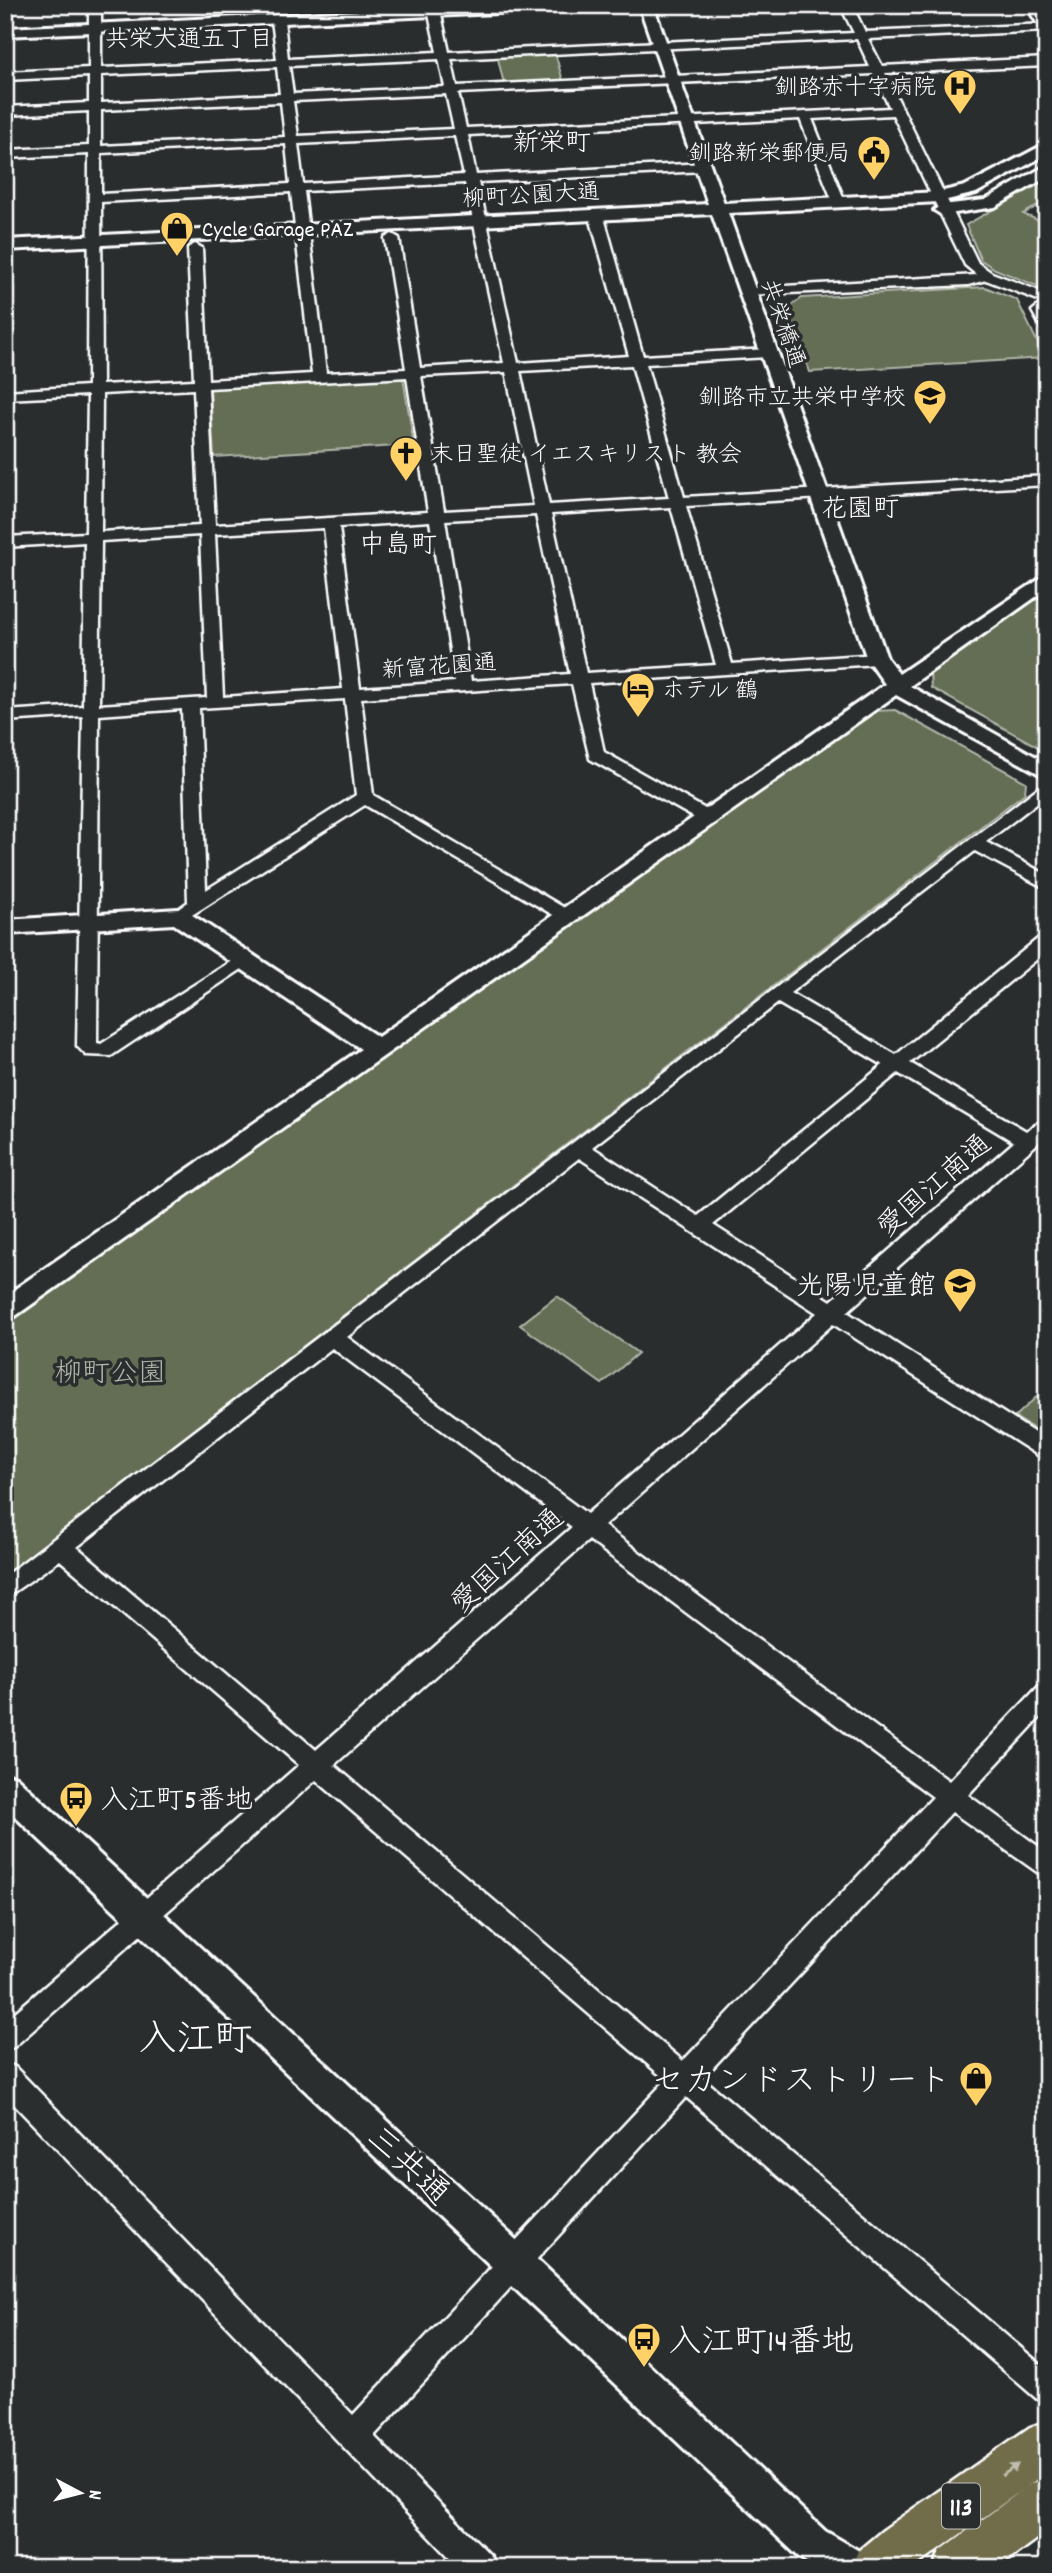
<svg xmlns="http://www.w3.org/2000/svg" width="1052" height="2573" viewBox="0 0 1052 2573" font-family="Dekko,'Klee One',sans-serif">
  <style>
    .green { fill: #636e54; stroke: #b1b6aa; stroke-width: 2 }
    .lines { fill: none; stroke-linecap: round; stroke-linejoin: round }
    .minor-casing { stroke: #fff; stroke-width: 5 }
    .tertiary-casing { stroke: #fff; stroke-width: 6 }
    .primary-casing { stroke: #fff; stroke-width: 5 }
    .minor { fill: #2a2d2e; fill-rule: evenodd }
    .tertiary { fill: #2a2d2e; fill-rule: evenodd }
    .primary { fill: #716d4b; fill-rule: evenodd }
    .oneway { fill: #bfbdae }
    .labels { text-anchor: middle; stroke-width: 7; stroke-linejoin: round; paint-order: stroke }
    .far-poi-label { font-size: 23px; fill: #fff; stroke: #2a2d2e; text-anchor: end }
    .far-street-label { font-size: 23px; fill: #fff; stroke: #2a2d2e }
    .far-neighbourhood-label { font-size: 24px; fill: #fff; stroke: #2a2d2e }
    .far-quarter-label { font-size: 26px; fill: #fff; stroke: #2a2d2e }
    .shield { fill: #2a2d2e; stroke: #bfc0c0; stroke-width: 2 }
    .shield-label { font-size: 26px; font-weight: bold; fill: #fff }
    .street-label { font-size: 28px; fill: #fff; stroke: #2a2d2e }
    .poi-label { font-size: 28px; fill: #fff; stroke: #2a2d2e; text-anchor: end }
    .park-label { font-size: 28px; fill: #b1b6aa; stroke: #2a2d2e }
    .near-poi-label { font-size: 33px; fill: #fff; stroke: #2a2d2e; text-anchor: end }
    .near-street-label { font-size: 33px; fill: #fff; stroke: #2a2d2e }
    .near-quarter-label { font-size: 38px; fill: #fff; stroke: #2a2d2e }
  </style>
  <rect width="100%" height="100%" fill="#2a2d2e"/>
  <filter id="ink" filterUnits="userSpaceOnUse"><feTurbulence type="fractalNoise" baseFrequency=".0143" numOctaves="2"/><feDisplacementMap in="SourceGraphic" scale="14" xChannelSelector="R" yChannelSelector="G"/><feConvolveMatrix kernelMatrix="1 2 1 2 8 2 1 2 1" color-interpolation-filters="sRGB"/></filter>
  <g filter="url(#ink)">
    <path class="green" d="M555 53 563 81 504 84 497 55Z
      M1047 179V201L1023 214 1047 224V290L995 269 981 260 966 225Z
      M985 287 1017 300 1045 358 810 372 787 309 802 298Z
      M403 377 414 445 214 457 210 388Z
      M1047 590V752L931 688 930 673Z
      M895 710 1026 782 1025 793 5 1575V1325L875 711Z
      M557 1296 638 1353 602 1384 520 1325Z
      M1047 1387V1437L1015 1417Z"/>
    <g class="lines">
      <defs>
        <path id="minor" d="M89 5H101V68L277 60 272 20 278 17 284 20 288 59 437 52 427 5H439L449 52 854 33 840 5H852L865 32 1047 24V31L868 39 882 66 1047 58V66L885 73 978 263 992 273 1047 294V330L1042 329 1032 311 1043 302 986 280 968 285 743 295V289L748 288 977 275 965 265 893 115 812 119 845 202 839 206 833 202 800 119 468 135 476 175 705 163 711 167 705 171 478 182 518 363 629 356 589 214 596 210 603 214 643 356 768 349 775 353 768 357 646 364 684 497 1047 476V485L686 506 732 664 877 654 885 659 877 664 589 683 604 752 714 814 717 818 714 822H702L590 759 572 684 361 698 373 795 573 913 576 917 567 923 365 805 184 920H172L169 916 188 902 182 709 99 715 97 1043 101 1044 238 957H252L254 961 111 1056 86 1055 77 1046 83 716 5 721V711L83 706 85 542 5 547V537L86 533 88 395 5 399V391L88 386 89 154 5 158V150L89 146V111L5 115V107L89 103V76L5 80V72L89 68ZM857 39 870 67 457 86 451 59ZM439 59 445 87 293 94 289 66ZM277 67 280 94 101 103V75ZM873 74 890 108 466 128 458 93ZM446 94 454 129 298 136 293 101ZM281 102 285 137 101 146V110ZM455 136 464 175 303 184 298 144ZM286 144 290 184 101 194V153ZM465 183 504 363 420 368 399 238 392 234 385 238 406 369 326 373 304 191ZM291 192 312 374 208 380 202 248 195 244 188 248 194 380 102 385 101 202ZM632 365 669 498 549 505 520 371ZM506 372 534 506 444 511 421 376ZM407 377 428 512 215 525 208 388ZM194 389 200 526 101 532 102 394ZM671 507 716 665 586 673 551 514ZM536 515 570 674 471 681 445 520ZM430 521 455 682 360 688 339 527ZM324 528 343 689 223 697 215 534ZM200 535 207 698 99 705 101 541ZM345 699 356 795 206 890 199 708Z
          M1047 781V795L986 842 1047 875V889L975 851 790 993 896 1055 1040 937 1047 935V951L910 1063 1026 1131 1047 1117V1135L847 1312 1047 1441V1461L833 1324 604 1526 949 1781 1039 1686 1047 1683V1710L968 1795 1047 1853V1879L952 1812 703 2078 1047 2370V2403L1037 2399 686 2097 374 2436 492 2557 496 2568H460L5 2095V2063L15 2067 353 2415 666 2080 316 1780 14 2047 5 2050V2021L299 1765 60 1560 5 1598V1576ZM778 1003 883 1065 698 1216 592 1147ZM898 1073 1014 1142 831 1301 713 1225ZM579 1158 817 1313 587 1514 347 1337ZM332 1348 572 1527 316 1750 77 1547ZM589 1540 933 1797 683 2061 334 1765Z"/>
        <path id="tertiary" d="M487 5H592L585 9 5 36V28Z
          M639 5H653L724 203 939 192 965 186 1047 143V154L976 193 939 202 728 213 887 658 899 674 1047 574V589L910 686 1047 763V778L896 695 14 1317 5 1320V1296L361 1049 174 924 5 934V920L178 909 186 911 378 1037 885 684 867 659 712 214 5 250V240L708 204Z
          M1026 5H1040L1047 16V32L1042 31Z
          M1047 165V177L995 207 942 215 934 210 942 205 985 200Z
          M5 1774 16 1777 526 2249 825 2531 866 2555 872 2568H816L799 2557 5 1807Z"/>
        <path id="primary" d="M1047 2421V2472L913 2568H851L858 2551 883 2530 1030 2427Z
          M1047 2477V2531L997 2568H933L940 2551 1030 2484Z"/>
      </defs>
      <use href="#minor" class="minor-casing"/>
      <use href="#tertiary" class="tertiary-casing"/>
      <use href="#primary" class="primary-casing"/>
      <use href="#minor" class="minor"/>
      <use href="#tertiary" class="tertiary"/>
      <use href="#primary" class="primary"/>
    </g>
    <defs><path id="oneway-solid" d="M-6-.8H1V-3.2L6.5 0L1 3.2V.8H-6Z" transform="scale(1.75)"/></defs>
    <use class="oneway" href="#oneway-solid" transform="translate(1010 2470) rotate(-36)"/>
  </g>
  <defs>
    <symbol id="hospital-pin" viewBox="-11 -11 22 30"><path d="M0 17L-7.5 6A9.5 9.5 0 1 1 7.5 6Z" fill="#ffd166" stroke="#2a2d2e"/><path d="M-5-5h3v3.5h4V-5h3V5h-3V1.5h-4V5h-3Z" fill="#111"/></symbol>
    <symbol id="civic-pin" viewBox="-11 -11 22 30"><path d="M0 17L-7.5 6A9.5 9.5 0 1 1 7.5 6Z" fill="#ffd166" stroke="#2a2d2e"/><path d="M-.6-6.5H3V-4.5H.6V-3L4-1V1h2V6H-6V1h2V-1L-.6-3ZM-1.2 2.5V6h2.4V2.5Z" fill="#111"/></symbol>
    <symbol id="shop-pin" viewBox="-11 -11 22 30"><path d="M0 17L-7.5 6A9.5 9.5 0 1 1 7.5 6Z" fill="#ffd166" stroke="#2a2d2e"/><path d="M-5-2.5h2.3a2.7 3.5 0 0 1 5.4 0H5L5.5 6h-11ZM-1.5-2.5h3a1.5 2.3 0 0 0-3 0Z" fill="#111"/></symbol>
    <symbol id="school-pin" viewBox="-11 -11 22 30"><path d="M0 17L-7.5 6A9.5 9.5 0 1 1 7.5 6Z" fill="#ffd166" stroke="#2a2d2e"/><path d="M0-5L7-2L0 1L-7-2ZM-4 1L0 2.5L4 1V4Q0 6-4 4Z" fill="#111"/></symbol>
    <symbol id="church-pin" viewBox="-11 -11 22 30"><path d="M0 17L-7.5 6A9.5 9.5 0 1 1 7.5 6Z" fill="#ffd166" stroke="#2a2d2e"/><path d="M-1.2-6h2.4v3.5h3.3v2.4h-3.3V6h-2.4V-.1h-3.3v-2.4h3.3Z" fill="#111"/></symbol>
    <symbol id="hotel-pin" viewBox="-11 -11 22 30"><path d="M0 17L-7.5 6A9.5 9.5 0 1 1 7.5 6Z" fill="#ffd166" stroke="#2a2d2e"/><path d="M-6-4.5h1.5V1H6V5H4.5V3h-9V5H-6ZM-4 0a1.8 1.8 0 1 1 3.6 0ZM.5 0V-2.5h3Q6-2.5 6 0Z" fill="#111"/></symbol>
    <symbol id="bus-pin" viewBox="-11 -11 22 30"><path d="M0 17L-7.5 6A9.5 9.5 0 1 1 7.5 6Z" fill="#ffd166" stroke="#2a2d2e"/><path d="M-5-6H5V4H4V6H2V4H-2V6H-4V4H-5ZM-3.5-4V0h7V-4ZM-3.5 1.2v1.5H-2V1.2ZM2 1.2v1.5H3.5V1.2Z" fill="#111"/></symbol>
  </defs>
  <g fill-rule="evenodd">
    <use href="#hospital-pin" x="941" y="67" width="38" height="52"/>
    <use href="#civic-pin" x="855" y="133" width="38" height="52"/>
    <use href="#shop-pin" x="158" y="209" width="38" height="52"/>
    <use href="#school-pin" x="911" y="377" width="38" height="52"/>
    <use href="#church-pin" x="387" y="434" width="38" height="52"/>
    <use href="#hotel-pin" x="619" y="670" width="38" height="52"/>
    <use href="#school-pin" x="941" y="1265" width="38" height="52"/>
    <use href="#bus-pin" x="57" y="1779" width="38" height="52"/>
    <use href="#shop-pin" x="957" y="2059" width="38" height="52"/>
    <use href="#bus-pin" x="625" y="2320" width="38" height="52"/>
  </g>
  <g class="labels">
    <g class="far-poi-label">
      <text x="936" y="94">釧路赤十字病院</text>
      <text x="850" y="160">釧路新栄郵便局</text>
      <text x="202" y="236" text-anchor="start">Cycle Garage PAZ</text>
      <text x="906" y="404">釧路市立共栄中学校</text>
      <text x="430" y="461" text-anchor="start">末日聖徒 イエスキリスト 教会</text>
      <text x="662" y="697" text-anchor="start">ホテル 鶴</text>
    </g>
    <g class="far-street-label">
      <text transform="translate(531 194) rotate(-3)" y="8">柳町公園大通</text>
      <text transform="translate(784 323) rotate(71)" y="8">共栄橋通</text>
      <text transform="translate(439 665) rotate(-4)" y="8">新富花園通</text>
    </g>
    <g class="far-neighbourhood-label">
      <text x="189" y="46">共栄大通五丁目</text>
    </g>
    <g class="far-quarter-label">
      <text x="552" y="150">新栄町</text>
      <text x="860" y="516">花園町</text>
      <text x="398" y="552">中島町</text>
    </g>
    <rect class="shield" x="942" y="2483.5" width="38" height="45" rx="5"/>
    <g class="shield-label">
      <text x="961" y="2515">113</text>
    </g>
    <g class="street-label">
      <text transform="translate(933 1184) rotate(-41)" y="10">愛国江南通</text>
      <text transform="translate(506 1559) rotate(-42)" y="10">愛国江南通</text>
    </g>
    <g class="poi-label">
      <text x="936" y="1294">光陽児童館</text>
      <text x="100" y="1808" text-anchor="start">入江町5番地</text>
    </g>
    <g class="park-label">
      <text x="110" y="1381">柳町公園</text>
    </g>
    <g class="near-poi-label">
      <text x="951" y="2090">セカンドストリート</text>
      <text x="668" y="2351" text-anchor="start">入江町14番地</text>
    </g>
    <g class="near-street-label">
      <text transform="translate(410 2164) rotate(43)" y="12">三共通</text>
    </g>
    <g class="near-quarter-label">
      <text x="195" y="2050">入江町</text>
    </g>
  </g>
  <rect width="1052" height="2573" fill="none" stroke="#2a2d2e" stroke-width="28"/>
  <rect x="14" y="14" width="1024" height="2545" fill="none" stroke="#fff" stroke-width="2.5" filter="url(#ink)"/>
  <g transform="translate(80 2493) rotate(97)" stroke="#2a2d2e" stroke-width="5" paint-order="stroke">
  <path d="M0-5L12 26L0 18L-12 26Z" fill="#ffffff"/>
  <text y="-10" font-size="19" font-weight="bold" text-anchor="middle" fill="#ffffff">N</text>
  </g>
</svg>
